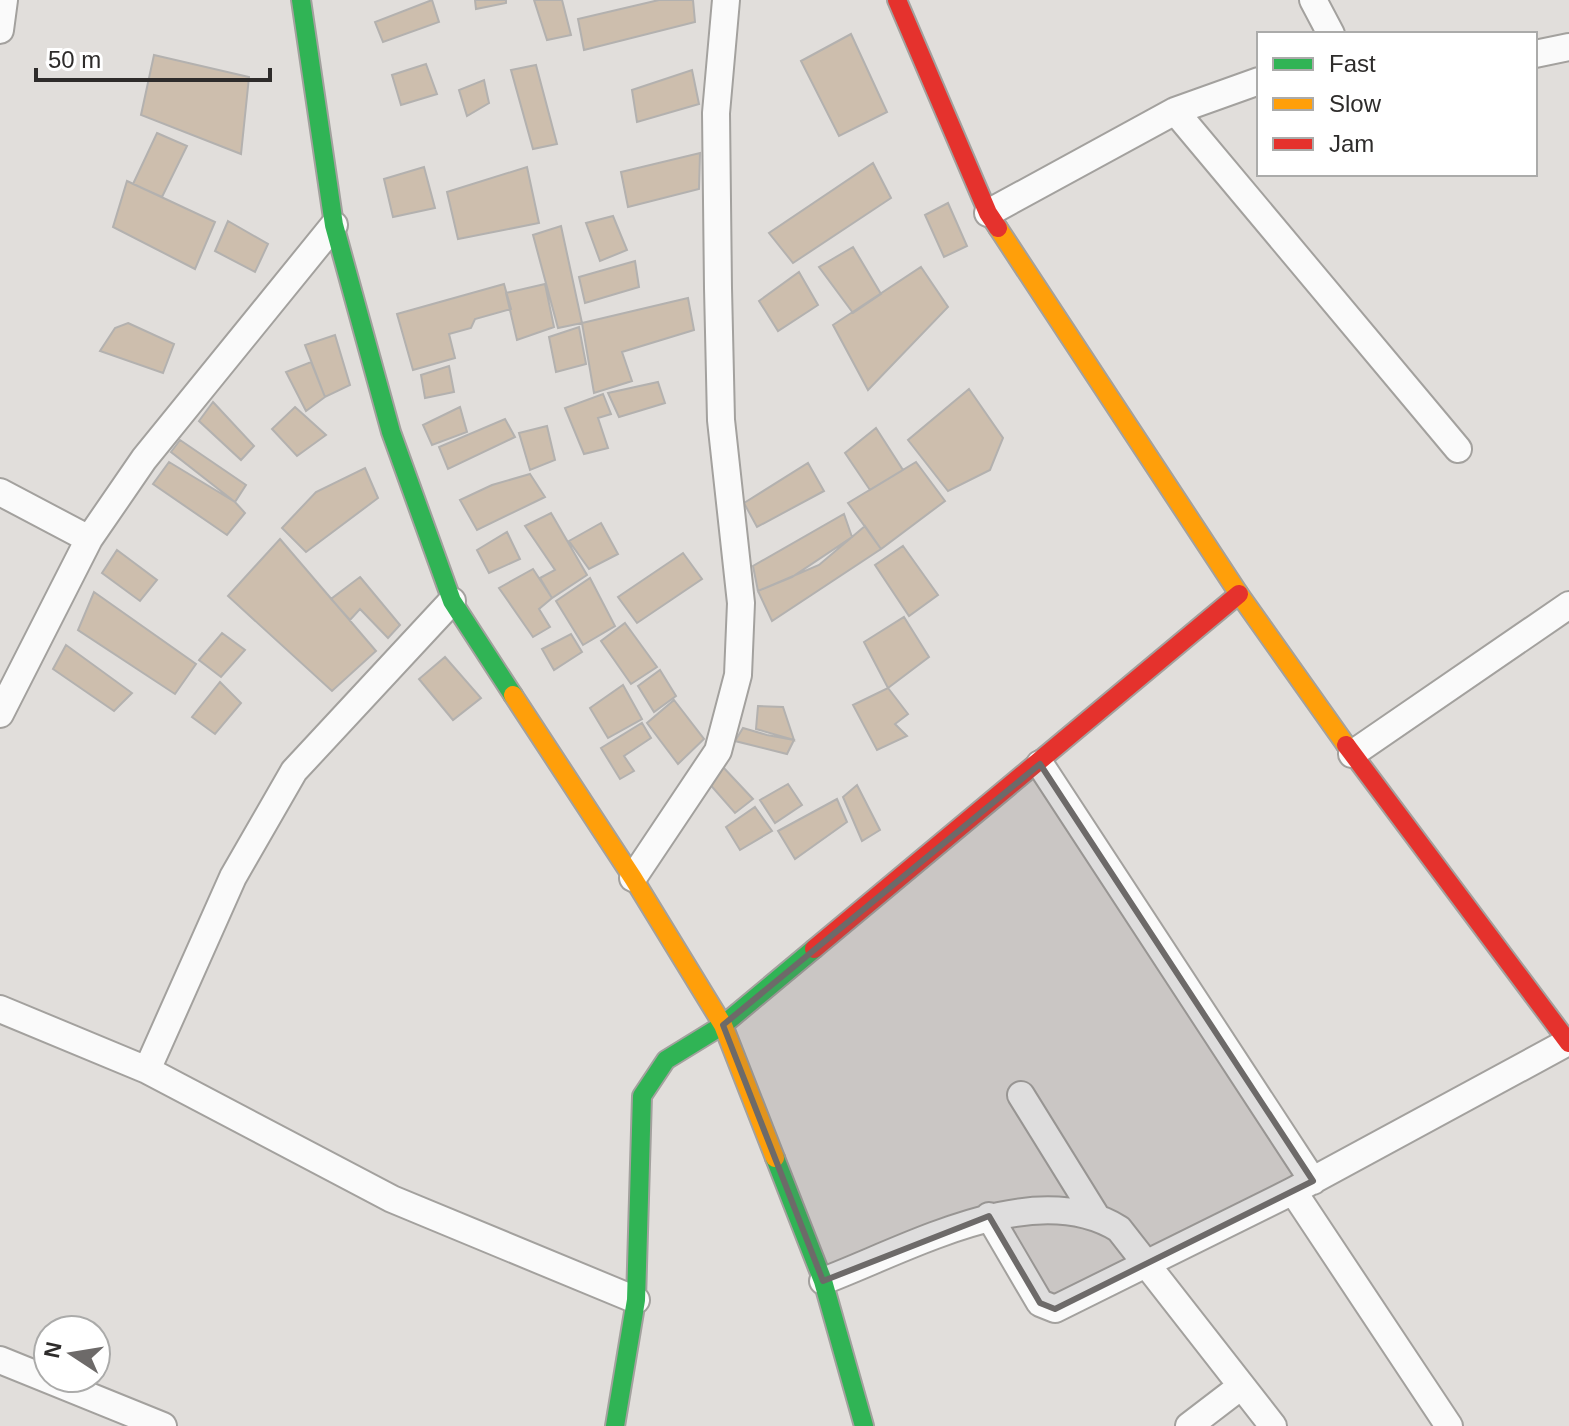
<svg xmlns="http://www.w3.org/2000/svg" width="1569" height="1426" viewBox="0 0 1569 1426" font-family="Arial,sans-serif">
  <style>
    .building { fill: #cdbead; stroke: #b3b1af; stroke-width: 2 }
    .lines { fill: none; stroke-linecap: round; stroke-linejoin: round }
    .street-casing { stroke: #a3a19e; stroke-width: 30 }
    .fast-casing { stroke: #a3a19e; stroke-width: 22 }
    .slow-casing { stroke: #a3a19e; stroke-width: 22 }
    .jam-casing { stroke: #a3a19e; stroke-width: 22 }
    .street { stroke: #fafafa; stroke-width: 26 }
    .fast { stroke: #30b455; stroke-width: 18 }
    .slow { stroke: #ff9f0a; stroke-width: 18 }
    .jam { stroke: #e5322d; stroke-width: 18 }
    .marked { fill: #6d6a69; fill-opacity: 0.2; stroke: #6d6a69; stroke-width: 6; stroke-linejoin: round }
  </style>
  <rect width="100%" height="100%" fill="#e1dedb"/>
  <path class="building" d="M432 0 439 22 383 42 375 22Z
    M475 0H506V3L476 9Z
    M534 0H562L571 35 547 40Z
    M659 0H693L695 22 584 50 578 19Z
    M851 34 887 112 839 136 801 61Z
    M154 55 249 77 241 154 141 115Z
    M426 64 437 94 401 105 392 75Z
    M536 65 557 144 533 149 511 70Z
    M692 70 699 104 637 122 632 90Z
    M484 80 489 103 467 116 459 90Z
    M157 133 187 146 162 197 133 184Z
    M700 153 699 189 628 207 621 172Z
    M873 163 891 198 793 263 769 233Z
    M424 167 435 208 393 217 384 179Z
    M527 167 539 223 458 239 447 192Z
    M127 181 215 222 195 269 113 227Z
    M948 203 967 246 944 257 925 215Z
    M613 216 627 250 600 261 586 223Z
    M228 221 268 244 255 272 215 251Z
    M561 226 582 323 558 328 533 235Z
    M853 247 881 294 853 313 819 267Z
    M635 261 639 287 585 303 579 277Z
    M921 267 948 307 868 390 833 325Z
    M799 272 818 305 778 331 759 301Z
    M504 284 511 309 475 319 471 328 449 334 455 358 413 370 397 314Z
    M545 284 554 327 517 340 506 293Z
    M688 298 694 330 622 352 632 381 594 393 582 323Z
    M128 323 174 344 163 373 100 351 115 328Z
    M579 327 586 364 556 372 549 337Z
    M335 335 350 385 325 397 305 345Z
    M311 362 325 397 306 411 286 372Z
    M449 366 454 392 425 398 421 375Z
    M658 382 665 403 619 417 608 393Z
    M969 389 1003 438 990 470 948 491 908 440Z
    M603 394 611 414 598 418 608 448 584 454 565 408Z
    M213 402 254 446 241 460 199 421Z
    M295 407 326 435 297 456 272 429Z
    M460 407 467 432 432 445 423 425Z
    M505 419 515 437 448 469 439 447Z
    M547 426 555 460 530 470 519 433Z
    M876 428 903 470 870 490 845 453Z
    M180 440 246 485 235 502 171 452Z
    M169 462 235 502 245 513 227 535 153 484Z
    M916 462 945 501 881 549 848 503Z
    M808 463 824 491 757 527 744 503Z
    M365 468 378 498 306 552 282 528 316 492Z
    M530 474 545 497 477 530 460 500 492 485Z
    M551 513 587 575 552 598 540 578 555 570 525 526Z
    M844 514 852 537 792 577 758 591 753 566Z
    M601 523 618 554 589 569 569 541Z
    M865 526 881 549 772 621 758 591 819 565Z
    M507 532 520 559 489 573 477 550Z
    M280 539 376 651 332 691 228 596Z
    M903 546 938 595 909 616 875 565Z
    M117 550 157 580 140 601 102 573Z
    M683 553 702 579 637 623 618 597Z
    M533 569 552 598 539 609 550 627 533 637 499 588Z
    M360 577 400 625 388 638 360 609 350 620 331 599Z
    M590 578 615 626 583 645 556 601Z
    M94 592 196 664 175 694 78 630Z
    M904 617 929 657 888 688 864 642Z
    M625 623 657 667 631 684 601 641Z
    M222 633 245 650 221 677 199 660Z
    M571 634 582 652 554 670 542 649Z
    M66 645 132 693 114 711 53 669Z
    M445 657 481 698 453 720 419 679Z
    M660 670 676 696 654 712 638 686Z
    M220 682 241 703 215 734 192 717Z
    M623 685 642 719 608 738 590 708Z
    M888 688 908 714 895 724 907 736 877 750 853 705Z
    M674 700 704 739 678 764 647 723Z
    M758 706 783 707 794 740 756 729Z
    M642 723 651 738 624 756 634 771 620 779 601 748Z
    M743 728 767 735 794 740 787 754 735 741Z
    M722 766 753 799 735 813 707 781Z
    M788 784 802 805 775 823 760 800Z
    M857 785 880 830 862 841 843 797Z
    M837 799 847 822 795 859 778 831Z
    M755 807 772 831 740 850 726 827Z"/>
  <g class="lines">
    <defs>
      <path id="street" d="M1313 0 1331 34
        M0 30 4 0
        M1535 54 1569 47
        M1175 111 1458 449
        M988 213 1175 111 1259 81
        M0 492 89 539
        M0 714 89 539 144 459 334 225
        M1352 754 1569 605
        M1040 764 1313 1181
        M633 878 718 751 738 675 741 603 721 420 718 288 716 113 726 0
        M0 1009 147 1070 392 1199 636 1300
        M147 1070 233 877 294 771 452 601
        M1021 1095 1096 1216
        M1293 1191 1449 1426
        M989 1216 1040 1303 1055 1309 1293 1191 1568 1042
        M823 1281C908 1249 1034 1176 1119 1229L1273 1426
        M0 1360 163 1426
        M1189 1426 1240 1387"/>
      <path id="fast" d="M301 0 334 225 391 432 452 601 513 695
        M775 1158 823 1281 864 1426
        M615 1426 636 1300 642 1096 666 1060 723 1025 814 949"/>
      <path id="slow" d="M998 228 1239 594 1346 745
        M513 695 633 878 723 1025 775 1158"/>
      <path id="jam" d="M897 0 988 213 998 228
        M1346 745 1569 1043
        M814 949 1239 594"/>
    </defs>
    <use href="#street" class="street-casing"/>
    <use href="#fast" class="fast-casing"/>
    <use href="#slow" class="slow-casing"/>
    <use href="#jam" class="jam-casing"/>
    <use href="#street" class="street"/>
    <use href="#fast" class="fast"/>
    <use href="#slow" class="slow"/>
    <use href="#jam" class="jam"/>
  </g>
  <path class="marked" d="M1040 764 1313 1181 1055 1309 1040 1303 989 1216 823 1281 723 1025Z"/>
  <rect x="1257" y="32" width="280" height="144" fill="#ffffff" stroke="#ababaa" stroke-width="2"/>
  <rect x="1273" y="58" width="40" height="12" fill="#30b455" stroke="#ababaa" stroke-width="2"/>
  <text x="1329" y="72" font-size="24" fill="#2e2c2b">Fast</text>
  <rect x="1273" y="98" width="40" height="12" fill="#ff9f0a" stroke="#ababaa" stroke-width="2"/>
  <text x="1329" y="112" font-size="24" fill="#2e2c2b">Slow</text>
  <rect x="1273" y="138" width="40" height="12" fill="#e5322d" stroke="#ababaa" stroke-width="2"/>
  <text x="1329" y="152" font-size="24" fill="#2e2c2b">Jam</text>
  <g transform="translate(72 1354) rotate(282)"><circle r="38" fill="#ffffff" stroke="#ababaa" stroke-width="2"/>
  <path d="M0-6L14 30L0 20L-14 30Z" fill="#6d6a69"/>
  <text y="-12" font-size="22" font-weight="bold" text-anchor="middle" fill="#2e2c2b">N</text>
  </g>
  <path d="M36 68v12h234v-12" fill="none" stroke="#2e2c2b" stroke-width="4"/>
  <text x="48" y="68" font-size="24" fill="#2e2c2b" stroke="#ffffff" stroke-width="6" paint-order="stroke">50 m</text>
</svg>
